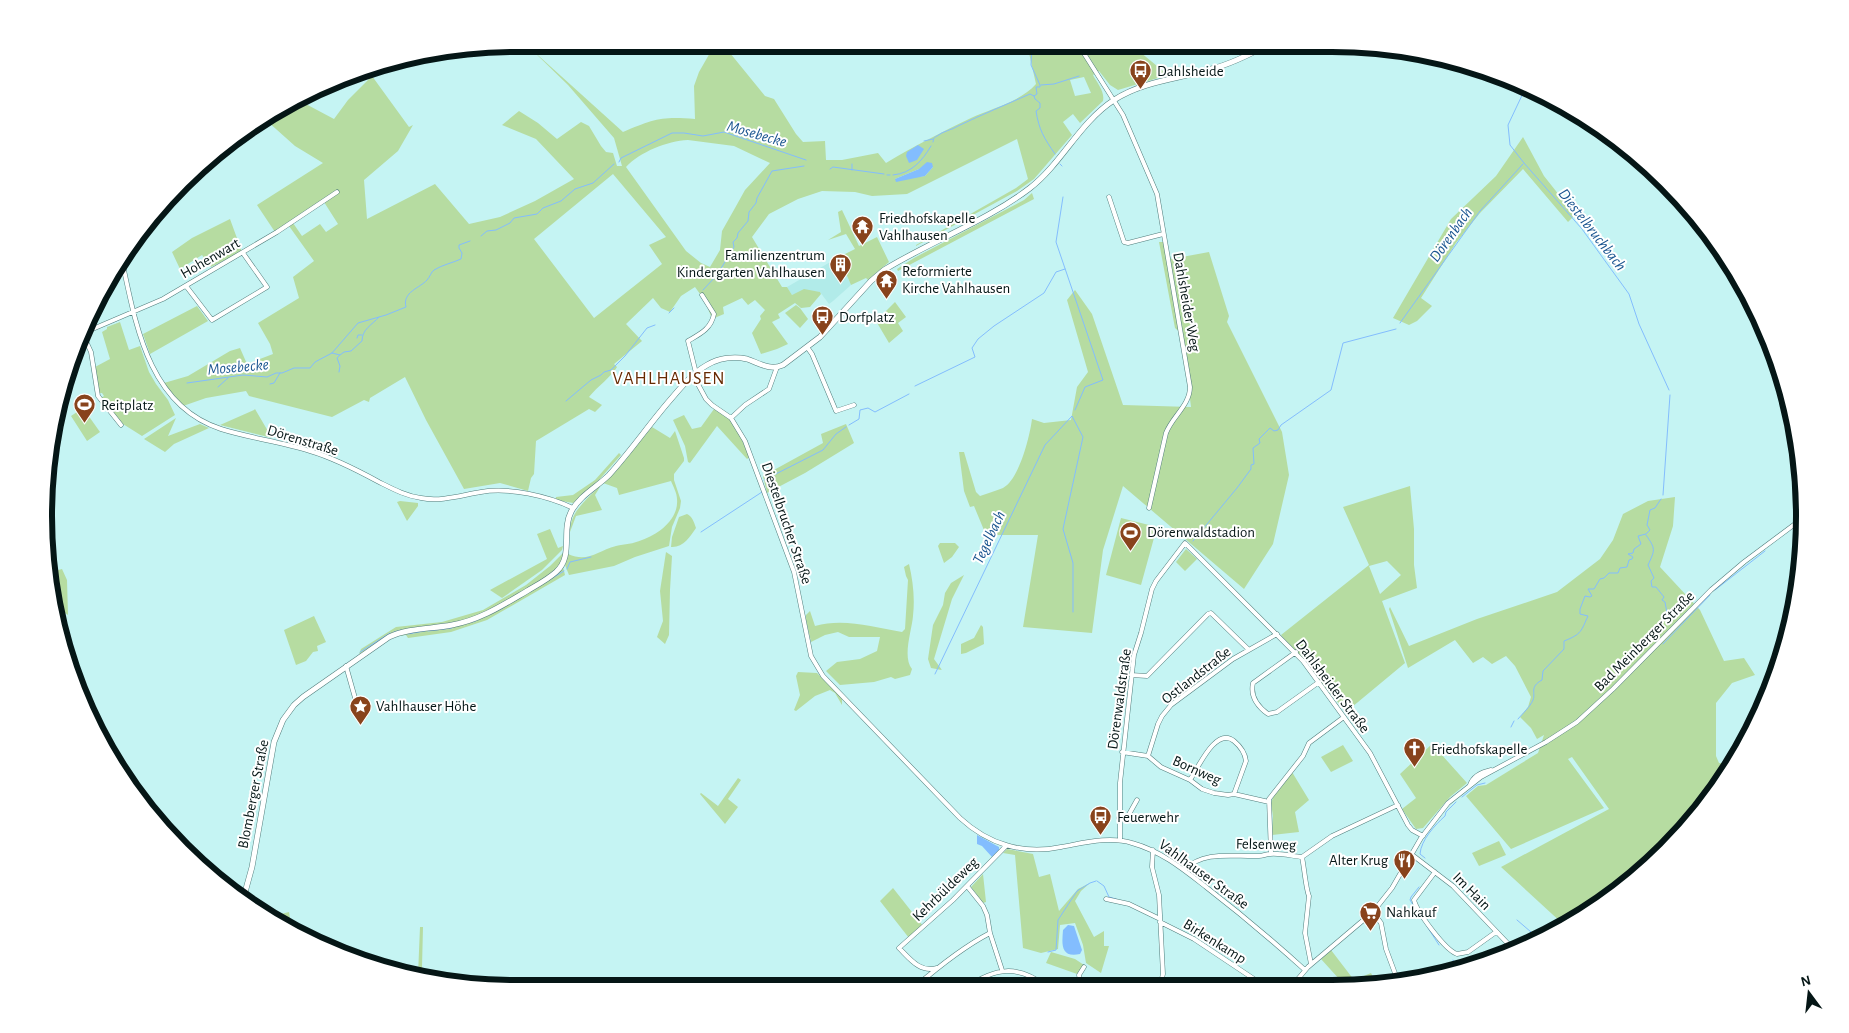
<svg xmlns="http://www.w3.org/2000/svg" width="1849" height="1033" viewBox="0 0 1849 1033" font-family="'Alegreya Sans',sans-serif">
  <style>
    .built { fill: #b1ebe9 }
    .green { fill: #b6dca1; fill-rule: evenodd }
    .water { fill: #83bdfe }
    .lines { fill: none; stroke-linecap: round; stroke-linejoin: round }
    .stream { stroke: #83bdfe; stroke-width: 1 }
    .minor-casing { stroke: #517d7c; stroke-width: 5 }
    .major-casing { stroke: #517d7c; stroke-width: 6 }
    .minor { stroke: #fff; stroke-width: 4 }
    .major { stroke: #fff; stroke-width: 5 }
    .labels { text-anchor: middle; stroke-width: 4; stroke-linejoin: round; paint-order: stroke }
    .poi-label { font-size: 15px; fill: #051616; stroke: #fff; text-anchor: start }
    .street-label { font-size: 15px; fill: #051616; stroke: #fff }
    .water-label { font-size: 16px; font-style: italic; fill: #1a5590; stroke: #fff }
    .quarter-label { font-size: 18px; letter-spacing: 1px; fill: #672a02; stroke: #fff }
    .rim { fill: none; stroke: #051616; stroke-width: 6 }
  </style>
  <rect width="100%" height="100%" fill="#c5f4f3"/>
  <path class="built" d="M839 257 851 285 833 301 829 304 820 292 807 291 792 295 787 287Z"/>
  <path class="green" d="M1031 44H1149L1140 52 1168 75 1118 90 1110 85 1099 71 1093 75C1097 83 1105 91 1103 101L1080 123 1073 114 1063 122 1072 135 1034 179 1017 191 916 246V245L1016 188 1028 179 1017 139 907 194 872 196 855 192 822 191 798 199 769 214 752 237 782 287H787L792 295 804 289 820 292 821 294 810 307 801 308 795 303 778 314 780 318 772 322 788 344 777 349 761 354 752 333 761 319 760 316 765 310 755 300 748 305 742 298 723 307 724 314 712 319 705 301 695 287 681 296 670 312 661 308 653 298 626 324 642 341 614 364 617 367C612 376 597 387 589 397L602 405 595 412 589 409 536 441 534 474 531 478 528 491 500 483 464 489 426 420 405 377 370 398 369 402 364 400 332 417 249 396 246 391 206 398 183 406 173 396 164 383 188 376 230 351 240 348 247 364 273 354 270 344 258 323 299 298 293 277 314 261 289 226 293 223 302 236 320 224 326 232 338 224 324 202 275 232 257 205 323 163 295 146 267 121 302 102 334 119 348 100 372 76 409 127 413 125 398 151 364 180 367 219 435 184 469 224 500 217 535 201 574 179 536 139 502 125 519 111 538 123 557 139 581 122 589 126 601 146 606 152 613 153 617 166H622L614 138 568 85 530 48 623 132C653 119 662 116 695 119L694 86 699 72 711 51 719 47 730 53 765 96 774 99 796 134 803 142 825 141 826 160H842L878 153 886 163C914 146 942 132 971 118 992 108 1020 102 1036 84L1029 53ZM1084 77 1091 93 1075 96 1070 80ZM688 140 734 146 770 163 745 190 735 208 722 231 720 250 710 267 701 263 686 251 626 167C640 152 667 141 688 140ZM933 167 925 176 895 179 919 169ZM613 174 666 237 649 245 662 264 594 318 534 239Z
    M1523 137 1544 176 1575 215 1568 222 1523 169 1480 213 1456 243 1421 298 1432 306 1417 321 1409 325 1393 318 1451 219 1496 176Z
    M1032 193 1034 199 898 271 897 269 914 258 1024 200Z
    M842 210 859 246 877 237 889 262 868 280 866 278 851 285 839 257 855 249 846 234 828 240 841 232 838 212Z
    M230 219 242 252 211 267 202 255 180 269 172 252 192 238Z
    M1159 242H1166L1171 259 1209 252 1229 316 1227 322 1282 432 1289 475 1273 544 1244 589 1123 486 1103 550 1092 633 1023 627 1038 535H986L974 506 970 507 964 491 959 452H964L976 492 980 496C988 493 996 491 1003 488 1019 480 1030 436 1032 419L1044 423 1071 420 1077 387 1088 372 1067 300 1075 290 1092 314 1123 405 1191 407 1182 334 1175 328Z
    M895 302 906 317 898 323 903 331 889 343 876 321Z
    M796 305 800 308 808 319 800 328 785 313Z
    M197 306 208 321 150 354 143 334Z
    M120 322 129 350 140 346 149 372 156 384 168 400 175 415 142 436 123 424 101 398 104 396 102 393H99L95 367 110 359 102 332 107 329V327Z
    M83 408 100 432 87 441 71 416Z
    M255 409 272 438 220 425 254 410Z
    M714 409 731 420 739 433 750 457 747 459 717 426 690 463 688 462 685 446 673 420 684 415 692 429 701 427Z
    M176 418 168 436 200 424 209 428 174 444 165 452 144 439Z
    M846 424 854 443 805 473 767 493 763 476 823 443 821 434Z
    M652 427 670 438 675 431 684 458V461L674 474V480L681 501 680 508 672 527 669 546 635 557 614 566 569 575 565 565 568 554C588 563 597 551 616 546 625 544 633 544 642 540 659 534 679 519 677 499 677 493 673 486 671 481L619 495 617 488 603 483Z
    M619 453 621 455 599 480 573 503 556 500V497L573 495 595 480Z
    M1410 486 1414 529V565L1417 588 1382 601 1405 663 1346 712 1281 635 1369 565 1343 507ZM1387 561 1401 575 1380 594 1369 566Z
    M599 487H600L595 495 602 510 576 516 570 532C570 512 586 500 599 487Z
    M1675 497 1673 526 1660 567 1700 610 1724 661 1744 658 1755 675 1732 683 1716 703V756L1719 763 1734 764 1667 851 1595 910 1564 925 1501 867 1609 809 1572 757 1568 759 1604 808 1511 849 1466 796 1478 786 1486 785 1538 753 1544 735 1537 739 1531 728 1520 717 1528 707 1531 697 1515 666 1506 656 1492 664 1483 657 1473 663 1455 640 1408 668 1389 609 1390 607 1409 646 1477 619 1557 592 1600 559 1613 540 1623 514 1648 501Z
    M400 501 418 503V506L407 521 397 502Z
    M687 514C692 516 694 522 696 528 690 537 683 548 671 547L672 537 679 517Z
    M1121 518 1157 527 1141 585 1106 575Z
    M550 529 558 548 563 546 562 550 542 570 502 598 490 590 547 559 537 534Z
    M940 543H955L959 547 952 557 944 563 938 546Z
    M1186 549 1197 559 1185 571 1176 562Z
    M564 552 563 560 553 573 496 608 461 622 392 634 359 654 361 649 396 627 442 622 483 610 526 585 550 566Z
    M666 552 672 556 670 590 669 635 665 644 657 637 663 621 660 591Z
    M909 564C913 581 915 598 913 616 912 630 902 657 912 669L910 675 895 679 891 677 874 682 840 685 826 671 837 662 860 659 877 651 880 637H849L838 632 825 635 811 642 806 620V615L810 611 815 626C844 618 872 627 902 632L905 629 908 580 906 576 904 567Z
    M563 567 565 575 487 620 451 632 408 638 406 635 399 636V635L484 617Z
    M62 569 67 580 68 615 59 609 51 572Z
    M964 575 952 599 934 659 942 670 931 668 928 659 933 625 943 605 945 593 951 583Z
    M314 616 326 642 317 646 318 651 313 652 306 661 296 665 284 630Z
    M981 625 983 627 984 644 966 653 961 654V644L974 638Z
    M798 672 817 673 842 698V705L835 693 830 690 815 696 796 711 794 710 800 695 796 676Z
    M1432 744 1467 783 1450 797 1423 828 1416 829 1402 809 1416 798 1400 774Z
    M1343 745 1353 761 1331 772 1321 757Z
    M1292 772 1309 800 1295 812 1299 832 1272 835 1273 816 1271 803 1274 795Z
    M738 778 741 780 728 799 738 807 725 824 700 794 701 793 718 806Z
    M1499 841 1506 855 1479 866 1472 853Z
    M1007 849 1033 854 1039 877 1050 874 1059 911 1078 889 1090 883 1081 891 1075 901 1094 937 1104 931V946H1109L1101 973 1086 963 1083 945 1075 923 1060 925 1058 949 1041 953 1023 948 1015 855 1003 853Z
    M983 874 986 902 983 903 971 887Z
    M893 888 923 926 909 938 880 901Z
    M289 912 292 931 280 926 269 917Z
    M420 927H423L422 967 426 976 418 975Z
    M1331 950 1354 980 1371 973 1377 985H1331L1340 980 1321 959Z
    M1051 952 1075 959 1084 965 1077 974 1046 963Z"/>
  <path class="water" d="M918 145 924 149 917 160 909 163 906 156 907 152Z
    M927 162 932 163 933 167 925 176 896 182 895 179 919 169Z
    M977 835 999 847V850L992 857 982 846 977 844Z
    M1068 925 1074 926 1082 950 1080 954C1060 958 1062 944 1063 930Z"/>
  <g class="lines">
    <path class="stream" d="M1041 85 1054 84 1079 76
      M1525 89 1508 125 1510 145 1524 163 1582 229 1629 294 1639 324 1669 390
      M1034 96 1035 99 1040 103V108L1036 111C1039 130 1044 138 1055 154
      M924 141 933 139
      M933 142C934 138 933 138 937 136 943 131 952 130 958 126 981 115 1005 105 1030 94L1034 96 1037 94 1036 87H1040V85L1031 65 1032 44
      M619 162 621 158 672 133H684L703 136 724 132 806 160
      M1060 164 1062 166
      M830 169 833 167 884 174
      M852 170V164
      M887 175H890
      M893 175C912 173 922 161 931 146
      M1063 197 1056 242 1103 380 1085 387 1075 410
      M481 236 487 231 496 230 510 223 514 218 537 214 543 208 561 201 575 189 593 183 614 164
      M703 290 717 275 734 247 733 242 737 238 738 233 748 221 749 212 756 203 757 198 772 171 804 166
      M669 313 674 308
      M1400 323 1480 211 1523 164
      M357 338 358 335H362
      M332 353 340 355 344 352 351 351 362 341C362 329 372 325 379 317
      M339 372 340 366 337 358 340 355
      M187 383 243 375 267 377 276 373H282L294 368H310L315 362 332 353 358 323 386 315 406 307C402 292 420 288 427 280 430 277 431 272 434 270 442 265 452 263 461 259L462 253 459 248V245L470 241
      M270 384 274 383 280 373
      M915 386 975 357 972 348 978 339 994 326 1044 293 1056 272 1065 269
      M218 387 228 378
      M566 401 591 380 601 375 604 372 611 370 625 356 647 328 655 325
      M849 425 859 419 860 410 868 408 875 412 909 394
      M764 480 823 450 836 434 846 427
      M1663 495 1670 395
      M701 532 762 492V490
      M1646 535C1656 549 1655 550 1648 565L1654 578 1651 581 1652 587H1656L1664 597 1662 600 1665 602 1669 624
      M1193 541 1237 488 1251 469V465L1254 464 1253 448 1260 443 1259 439 1270 428 1274 431 1278 430 1281 425 1331 390 1343 343 1396 329
      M567 569 570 562 591 557
      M1715 590 1765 551
      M518 599 564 571
      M473 622 503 608
      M428 631 452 628
      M394 632 401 630
      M408 634 425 631
      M1663 644 1710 595
      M360 652 390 633
      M935 674 1045 445 1072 416 1083 437 1063 529 1073 563V612
      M1518 719C1523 713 1530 707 1533 700 1536 693 1529 687 1542 680L1543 671 1564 649V641C1582 634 1581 631 1588 616L1580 614V609L1585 596 1590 597 1592 596 1588 589H1594L1600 579 1604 578 1609 573H1618L1620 568 1627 567 1629 560 1632 559 1633 557 1628 554 1633 553 1634 549 1641 544 1638 536 1646 534 1650 530 1647 525 1650 510 1655 508 1661 499
      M1511 727 1514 721
      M1462 797 1477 785 1485 783
      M1425 858 1420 854C1421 840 1435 825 1445 816L1446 812 1456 802
      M1097 881 1104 886 1109 897 1116 899
      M1419 887 1411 897 1410 900 1439 945
      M1517 920 1538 938
      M1048 952 1056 950 1058 920 1077 891 1090 883 1096 881
      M1453 960 1457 971"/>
    <defs>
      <path id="minor" d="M1078 44 1123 115 1157 194 1190 387C1190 405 1172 417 1166 433L1149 508
        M1109 197 1124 242 1128 243 1163 234
        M120 263 124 270C137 332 152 407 221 429 250 438 281 442 310 451 334 458 357 470 379 482 393 489 406 496 421 498 441 502 462 495 481 492 509 487 548 496 573 508
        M186 286 212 320 267 287 243 253
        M88 331 163 299 277 232 337 192
        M85 339 91 352 98 396 121 425
        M807 347 812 354 836 411 854 405
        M696 373 688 341C700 334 711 329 714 314L702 295
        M693 375 706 399 712 405 731 418 745 441 794 572 811 656 823 676 960 818C988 844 1023 855 1061 847 1084 843 1109 836 1132 843 1161 851 1183 869 1206 887 1241 914 1273 941 1305 970
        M731 418 745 405 769 389 777 367
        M1296 652 1253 683C1250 696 1257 706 1268 714L1277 712 1319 682
        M346 666 359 712
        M1131 675 1147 676 1208 614 1211 613 1248 649
        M1122 752 1148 756 1158 724 1162 716 1171 705 1233 659 1277 634
        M1148 756 1161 767 1190 780 1202 789 1214 793 1228 795 1234 794 1269 802
        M1190 780C1198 768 1216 726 1234 741 1240 746 1245 752 1246 761L1234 794
        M1470 785C1473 776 1482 772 1491 770
        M1128 816 1137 800
        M1119 818C1133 814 1146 818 1159 821
        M1120 840V783L1134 655 1141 633 1152 589 1156 581 1185 543 1303 661 1370 753 1408 825 1412 830 1423 836
        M1153 850 1152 867 1159 895 1163 974 1160 986
        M1271 854 1269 799 1303 756 1309 743 1344 717
        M1411 854 1453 886 1514 950
        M1302 857C1304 866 1306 890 1309 896L1305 933 1311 964
        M1184 870C1204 850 1233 857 1259 856 1263 856 1266 854 1270 854 1280 853 1292 856 1302 857L1332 836 1398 805
        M1435 872 1414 900C1417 912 1445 950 1457 954L1468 952 1496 932
        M967 886 983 906 987 915 990 933 1002 970
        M1106 899 1129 904 1160 919
        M1373 912 1381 923 1386 949 1399 984
        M1160 922 1194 939 1257 981
        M1084 967 1079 975 1080 980 1086 986
        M937 968C920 973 910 959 899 948L953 900 1006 846
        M1292 986 1308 967 1373 912 1392 888 1421 838 1448 803 1481 777 1546 742 1577 722 1613 689 1711 590 1744 562 1803 518
        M915 987C937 968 965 946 990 933
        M967 987C995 968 1017 964 1046 986"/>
      <path id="major" d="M244 896 252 867 274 742 283 720 294 705 303 697 389 637C408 628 431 629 452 625 480 620 503 605 527 591 537 585 547 580 556 572 574 556 561 531 571 512 579 496 597 487 609 475 631 451 650 423 671 399 682 386 693 373 707 365 719 358 734 356 747 359 759 363 770 371 783 365L820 337 871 281 884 270C931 241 987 221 1030 188 1062 163 1079 123 1114 100 1143 81 1179 79 1211 69 1231 64 1249 55 1267 45"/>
    </defs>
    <use href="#minor" class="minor-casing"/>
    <use href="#major" class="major-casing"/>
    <use href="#minor" class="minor"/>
    <use href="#major" class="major"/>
  </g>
  <defs>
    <symbol id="bus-pin" viewBox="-11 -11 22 30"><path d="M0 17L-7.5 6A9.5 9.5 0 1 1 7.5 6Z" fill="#88431c" stroke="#fff"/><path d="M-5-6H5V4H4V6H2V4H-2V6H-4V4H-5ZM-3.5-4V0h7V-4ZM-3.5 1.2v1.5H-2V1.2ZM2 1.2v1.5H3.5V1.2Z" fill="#fff"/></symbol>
    <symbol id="temple-pin" viewBox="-11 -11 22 30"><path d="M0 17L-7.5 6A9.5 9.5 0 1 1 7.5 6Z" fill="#88431c" stroke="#fff"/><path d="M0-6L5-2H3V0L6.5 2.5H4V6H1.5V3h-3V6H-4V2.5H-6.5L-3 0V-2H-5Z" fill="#fff"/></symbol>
    <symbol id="building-pin" viewBox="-11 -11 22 30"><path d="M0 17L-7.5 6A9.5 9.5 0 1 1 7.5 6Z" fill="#88431c" stroke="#fff"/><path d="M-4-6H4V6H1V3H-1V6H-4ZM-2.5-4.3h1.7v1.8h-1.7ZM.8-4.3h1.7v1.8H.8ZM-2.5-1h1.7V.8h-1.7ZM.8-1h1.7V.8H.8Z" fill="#fff"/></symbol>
    <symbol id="stadium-pin" viewBox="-11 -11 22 30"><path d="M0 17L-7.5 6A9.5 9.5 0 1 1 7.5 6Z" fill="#88431c" stroke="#fff"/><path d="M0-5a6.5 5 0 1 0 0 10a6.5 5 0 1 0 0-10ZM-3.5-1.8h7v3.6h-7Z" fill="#fff"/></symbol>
    <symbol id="sight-pin" viewBox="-11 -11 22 30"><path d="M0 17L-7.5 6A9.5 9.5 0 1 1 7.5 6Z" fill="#88431c" stroke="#fff"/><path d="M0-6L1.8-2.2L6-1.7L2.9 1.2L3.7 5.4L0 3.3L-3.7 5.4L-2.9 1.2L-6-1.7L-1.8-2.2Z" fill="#fff"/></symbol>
    <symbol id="church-pin" viewBox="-11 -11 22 30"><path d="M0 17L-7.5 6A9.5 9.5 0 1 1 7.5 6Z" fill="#88431c" stroke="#fff"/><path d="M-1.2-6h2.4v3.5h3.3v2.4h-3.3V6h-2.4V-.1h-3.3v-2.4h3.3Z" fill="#fff"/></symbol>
    <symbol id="restaurant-pin" viewBox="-11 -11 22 30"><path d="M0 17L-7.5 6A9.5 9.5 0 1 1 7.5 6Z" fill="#88431c" stroke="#fff"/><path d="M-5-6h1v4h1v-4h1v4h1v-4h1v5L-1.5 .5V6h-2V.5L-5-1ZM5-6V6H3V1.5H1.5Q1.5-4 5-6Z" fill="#fff"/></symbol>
    <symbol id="supermarket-pin" viewBox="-11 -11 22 30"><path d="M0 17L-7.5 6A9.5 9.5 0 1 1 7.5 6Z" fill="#88431c" stroke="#fff"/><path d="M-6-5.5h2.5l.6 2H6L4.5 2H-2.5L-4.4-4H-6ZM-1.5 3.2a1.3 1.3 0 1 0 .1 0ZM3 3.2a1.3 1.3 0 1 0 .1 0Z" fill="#fff"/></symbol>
  </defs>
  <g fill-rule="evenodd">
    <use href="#bus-pin" x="1128" y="58" width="25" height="34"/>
    <use href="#temple-pin" x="850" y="214" width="25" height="34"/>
    <use href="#building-pin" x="828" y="252" width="25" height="34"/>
    <use href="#temple-pin" x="874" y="268" width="25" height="34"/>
    <use href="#bus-pin" x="810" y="304" width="25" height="34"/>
    <use href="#stadium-pin" x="72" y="392" width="25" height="34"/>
    <use href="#stadium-pin" x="1118" y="520" width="25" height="34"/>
    <use href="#sight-pin" x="348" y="694" width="25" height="34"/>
    <use href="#church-pin" x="1402" y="736" width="25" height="34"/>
    <use href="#bus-pin" x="1088" y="804" width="25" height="34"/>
    <use href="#restaurant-pin" x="1392" y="848" width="25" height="34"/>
    <use href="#supermarket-pin" x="1358" y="900" width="25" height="34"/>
  </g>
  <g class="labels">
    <g class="poi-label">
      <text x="1157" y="76">Dahlsheide</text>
      <text x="879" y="223">Friedhofskapelle<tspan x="879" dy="17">Vahlhausen</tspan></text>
      <text x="825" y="260" text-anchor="end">Familienzentrum<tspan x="825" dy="17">Kindergarten Vahlhausen</tspan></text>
      <text x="902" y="276">Reformierte<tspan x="902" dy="17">Kirche Vahlhausen</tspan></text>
      <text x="839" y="322">Dorfplatz</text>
      <text x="101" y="410">Reitplatz</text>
      <text x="1147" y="537">Dörenwaldstadion</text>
      <text x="376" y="711">Vahlhauser Höhe</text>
      <text x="1431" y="754">Friedhofskapelle</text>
      <text x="1117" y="822">Feuerwehr</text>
      <text x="1388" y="865" text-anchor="end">Alter Krug</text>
      <text x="1386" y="917">Nahkauf</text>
    </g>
    <g class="street-label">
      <text transform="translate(210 258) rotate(-30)" y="5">Hohenwart</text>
      <text transform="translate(1187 302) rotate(80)" y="5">Dahlsheider Weg</text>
      <text transform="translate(303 440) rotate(17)" y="5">Dörenstraße</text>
      <text transform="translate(787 523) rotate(71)" y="5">Diestelbrucher Straße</text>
      <text transform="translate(1644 641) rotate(-45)" y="5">Bad Meinberger Straße</text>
      <text transform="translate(1196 675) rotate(-38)" y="5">Ostlandstraße</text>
      <text transform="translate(1333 686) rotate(53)" y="5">Dahlsheider Straße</text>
      <text transform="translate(1119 699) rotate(-82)" y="5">Dörenwaldstraße</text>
      <text transform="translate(1197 770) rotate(24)" y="5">Bornweg</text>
      <text transform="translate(253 794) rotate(-79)" y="5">Blomberger Straße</text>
      <text transform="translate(1266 844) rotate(1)" y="5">Felsenweg</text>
      <text transform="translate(1204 874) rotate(36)" y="5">Vahlhauser Straße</text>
      <text transform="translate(945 889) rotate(-44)" y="5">Kehrbüldeweg</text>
      <text transform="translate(1472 891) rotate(45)" y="5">Im Hain</text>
      <text transform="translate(1215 941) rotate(32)" y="5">Birkenkamp</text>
    </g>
    <g class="water-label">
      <text transform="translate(757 133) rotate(16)" y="6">Mosebecke</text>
      <text transform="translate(1593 229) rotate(52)" y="6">Diestelbruchbach</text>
      <text transform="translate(1450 234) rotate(-55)" y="6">Dörenbach</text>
      <text transform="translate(238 366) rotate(-5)" y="6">Mosebecke</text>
      <text transform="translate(988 537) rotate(-65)" y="6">Tegelbach</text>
    </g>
    <g class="quarter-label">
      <text x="669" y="384">VAHLHAUSEN</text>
    </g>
  </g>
  <path d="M0 0H1849V1033H0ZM516 52H1332A464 464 0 0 1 1796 516V516A464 464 0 0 1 1332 980H516A464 464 0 0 1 52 516V516A464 464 0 0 1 516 52Z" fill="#fff" fill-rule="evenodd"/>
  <path class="rim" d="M516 52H1332A464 464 0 0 1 1796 516V516A464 464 0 0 1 1332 980H516A464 464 0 0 1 52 516V516A464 464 0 0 1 516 52Z"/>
  <g transform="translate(1809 993) rotate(345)" stroke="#ffffff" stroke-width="4" paint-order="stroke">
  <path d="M0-4L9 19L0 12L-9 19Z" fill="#051616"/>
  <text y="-8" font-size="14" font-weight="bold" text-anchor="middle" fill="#051616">N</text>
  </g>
</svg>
